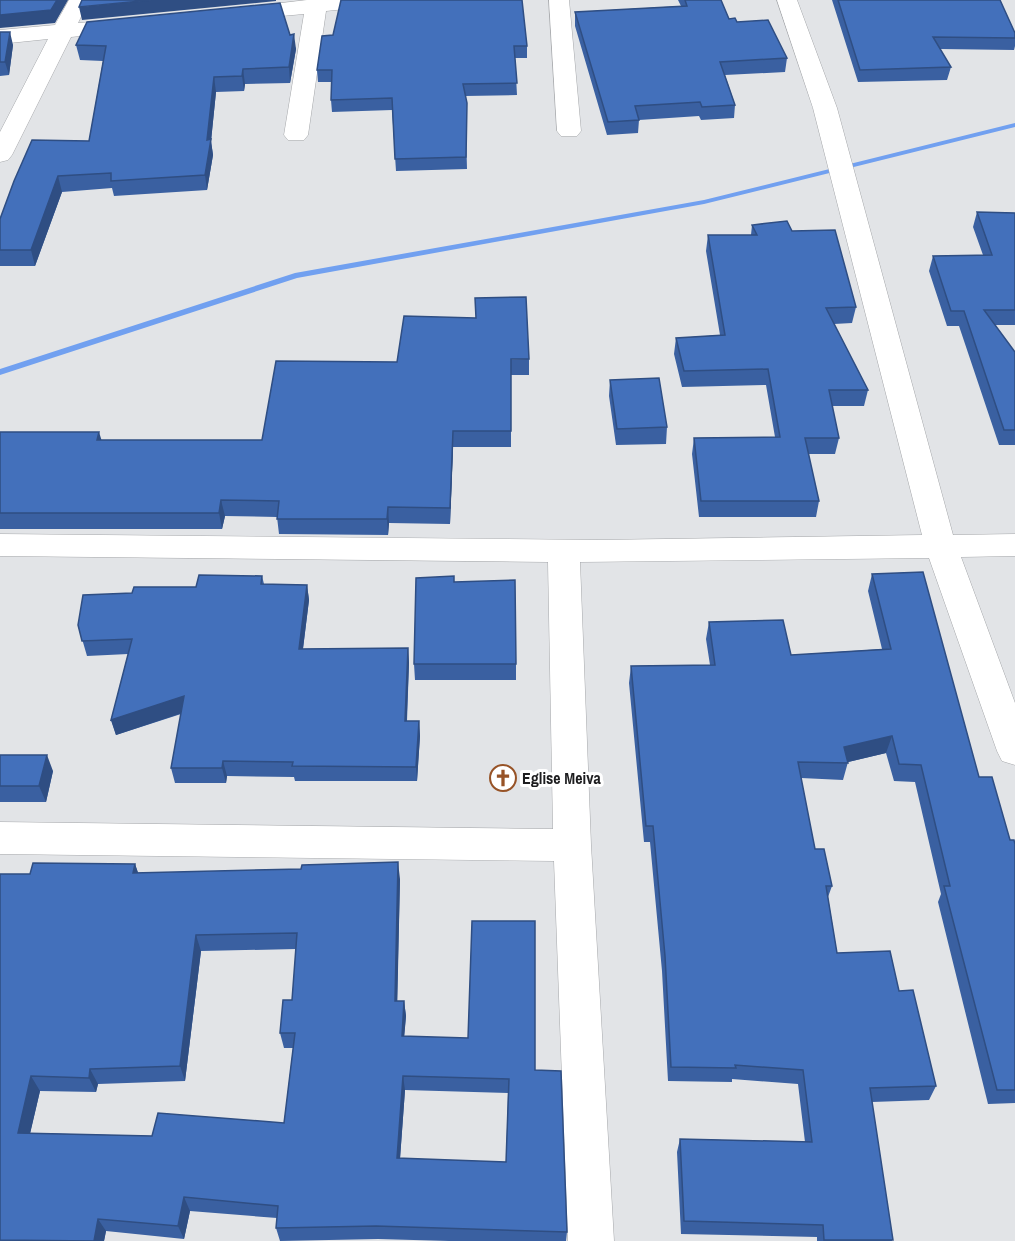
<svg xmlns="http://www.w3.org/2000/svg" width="1015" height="1241" viewBox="0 0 1015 1241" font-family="'Archivo Narrow',sans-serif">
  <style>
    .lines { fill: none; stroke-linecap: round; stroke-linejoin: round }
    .stream { fill: #71a0f0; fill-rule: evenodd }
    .street-casing { stroke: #a5a7aa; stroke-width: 1 }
    .street { fill: #fff; fill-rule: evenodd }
    .wall { fill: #3a60a1; fill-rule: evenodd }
    .shaded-wall { fill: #2f4e83 }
    .building { fill: #4370bb; stroke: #2f4e83; stroke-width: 1.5; fill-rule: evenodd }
    .labels { text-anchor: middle; stroke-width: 6; stroke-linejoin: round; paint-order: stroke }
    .poi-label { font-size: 16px; font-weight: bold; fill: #1d1d1f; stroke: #fff; text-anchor: start }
  </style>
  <rect width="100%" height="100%" fill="#e2e4e7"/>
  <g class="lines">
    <path class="stream" d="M1015 123V127L704 204 297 278 0 375V369L295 273 704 200Z"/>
    <defs>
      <path id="street" d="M69 0H89L78 23 130 19 138 20 141 25 138 30 130 31 71 37 12 155 8 160 0 162V132L48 39 0 44V30L55 25Z
        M307 0H385L382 4 375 6 326 11 308 135 304 140H288L284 135 304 14 238 20 230 19 227 14 230 9 238 8Z
        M549 0H569L581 131 577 136H561L557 131Z
        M777 0H797L837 108 953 535 1015 534V556L961 557 1015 703V765L1002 761 997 751 929 558 580 562 591 845 614 1241H568L554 861 0 854V822L553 829 548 562 0 556V534L599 540 922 535 813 108Z"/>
    </defs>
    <use href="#street" class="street-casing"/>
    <use href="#street" class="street"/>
  </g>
  <path class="wall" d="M678 0H721L729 19 737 22 787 58 785 72 725 75 735 105 734 118 701 120 699 116 639 120 638 133 607 135 575 26V12L681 6Z
    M832 0H1000L1015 33V46L1014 50 940 49 951 67 947 80 858 82Z
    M0 32 13 45 9 75 0 76Z
    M290 35 296 49 290 83 245 84 244 91 216 92 211 141 213 155 207 190 114 196 112 188 62 192 35 266H0V219L89 141 103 61 80 60 76 45Z
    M322 36 527 46V58H515L517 95 465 96 467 169 396 171 392 110 332 112 331 100 332 82H318L317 70Z
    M977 212 1015 213V325H995L1015 352V445H999L959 326H947L929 271 933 256 983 255 973 227Z
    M752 225 792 231 856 307 852 323 834 324 868 390 864 406H832L839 438 835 454H808L819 501 816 517H699L692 454 694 438 775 437 766 385 682 387 674 354 676 338 720 335 706 251 708 235H751Z
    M529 359V375H511V447H453L450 524 389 523 388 535 279 534 277 517 225 516 222 529H0V432L101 440H262L397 362Z
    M610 380 667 427 666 444 616 445 609 396Z
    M872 574 979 777 1010 840 1015 844V1103L988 1104 938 902 941 894 915 782 894 781 886 753 848 762 843 780 801 778 815 849 832 886 828 897 837 953 899 991 936 1086 929 1100 872 1102 892 1241H817V1237L681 1234 677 1152 680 1139 805 1142 798 1084 732 1079V1082L668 1081 662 971 650 842H644L629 683 631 666 710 665 706 639 709 622 791 655 882 649 868 591Z
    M262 576 264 584 307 585 309 600 303 649 408 648 409 663 407 721H419L420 736 417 781H295L294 777 227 776 226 783H175L171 768 181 714 116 735 111 720 128 654 87 656 78 625 132 593 196 587Z
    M454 582 516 664V680H415L414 664Z
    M0 755 53 771 46 802H0Z
    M135 864 138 873 400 879 397 1001H404L406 1016 404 1036 535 1070 567 1232 566 1241H449L378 1239 280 1241 276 1228 277 1218 190 1211 184 1239 106 1231 104 1241H0V874H30ZM296 949 292 1000 280 1033 284 1048H293L284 1123 152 1136 30 1133 40 1091 96 1092 98 1084 185 1081 201 951ZM405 1090 508 1093 506 1162 400 1159Z"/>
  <path class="shaded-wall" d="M57 0H68L55 23 0 28V15Z
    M151 0H276V1L82 20 79 7Z
    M10 32 13 45 9 75 5 62Z
    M294 34 296 49 290 83 289 67Z
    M243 69 245 84 244 91 242 76Z
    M214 77 216 92 211 141 213 155 207 190 205 175 207 140Z
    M58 176 62 192 35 266 31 250Z
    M453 431V447L450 524V508Z
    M99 432 104 448 97 440Z
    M221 500 225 516 222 529 219 513Z
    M388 507 389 523 388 535 387 519Z
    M307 585 309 600 301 664 299 649Z
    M408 648 409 663 406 736 405 721Z
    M184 696 188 711 116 735 111 720Z
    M419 721 420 736 417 781 416 767Z
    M892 736 886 753 844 763V747Z
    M47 755 53 771 46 802 39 786Z
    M223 761 227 776 226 783 222 768Z
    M398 862 400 879 397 1016 395 1001Z
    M135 864 141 881 133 873Z
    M196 935 201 951 185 1081 180 1066Z
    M404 1001 406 1016 403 1051 402 1036Z
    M90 1069 98 1084 96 1092 89 1078Z
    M31 1076 40 1091 27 1147 18 1133Z
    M403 1076 405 1090 399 1172 397 1158Z
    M184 1197 190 1211 184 1239 178 1226Z
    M98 1219 106 1231 104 1241H94Z"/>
  <path class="building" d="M0 0H57L51 10 0 15Z
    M82 0H151L79 7Z
    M341 0H522L527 46H514L517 83 463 84 467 103 466 157 395 159 392 98 331 100 332 70H317L322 36 333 35Z
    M685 0H721L729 19 735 18 737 22 768 20 787 58 720 62 735 105 702 107 700 102 635 106 639 120 608 122 575 12 687 6Z
    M838 0H1000L1015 33V38L933 37 951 67 860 70Z
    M280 3 290 35 294 34 289 67 243 69 242 76 214 77 207 140 211 139 205 175 111 181V173L58 176 31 250H0V219L14 181 32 140 89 141 106 46 76 45 87 22Z
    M0 32H10L5 62H0Z
    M977 212 1015 213V310H984L1015 352V430H1004L964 311H951L933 256 992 255Z
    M787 221 792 231 835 230 856 307 826 308 868 390H829L839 438H805L819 501H701L694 438 780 437 768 369 684 371 676 338 725 335 708 235H757L752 225Z
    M526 297 529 359H511V431H453L450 508 388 507 387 519H277L279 501 221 500 219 513H0V432H99L97 440H262L276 361 397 362 404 316 476 318 475 298Z
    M659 378 667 427 617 429 610 380Z
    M923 572 979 777H992L1010 840H1014L1015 844V1090H997L944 886H950L921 765 899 764 892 736 844 747 848 763 798 762 815 849H824L832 886H826L837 953 890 951 899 991 913 990 936 1086 870 1088 893 1240H824L823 1225 684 1221 680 1139 812 1142 803 1070 735 1065 736 1068 671 1067 665 956 653 826H646L631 666 715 665 709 622 783 620 791 655 891 649 872 574Z
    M199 575 262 576 261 584 307 585 299 649 408 648 405 721H419L416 767 292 766 293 762 223 761 222 768H171L184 696 111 720 132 639 82 641 78 625 83 595 132 593 134 587H196Z
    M454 576V582L515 580 516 664H414L416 578Z
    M0 755H47L39 786H0Z
    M398 862 395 1001H404L402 1036 468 1038 472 921H535V1070L561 1071 567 1232 376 1226 276 1228 278 1206 184 1197 178 1226 98 1219 94 1241 0 1240V874H30L33 863 135 864 133 873 301 869 302 865ZM297 933 292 1000H283L280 1033H295L284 1123 158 1113 152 1136 18 1133 31 1076 89 1078 90 1069 180 1066 196 935ZM403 1076 509 1079 506 1162 397 1158Z"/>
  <defs>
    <symbol id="church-ring" viewBox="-11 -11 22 22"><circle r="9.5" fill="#fff" stroke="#975327" stroke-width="1.5"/><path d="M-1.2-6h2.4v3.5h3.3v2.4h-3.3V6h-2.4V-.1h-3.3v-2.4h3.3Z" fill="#975327"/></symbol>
  </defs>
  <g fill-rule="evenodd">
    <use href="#church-ring" x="488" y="763" width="30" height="30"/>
  </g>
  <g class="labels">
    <g class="poi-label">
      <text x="522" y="784">Eglise Meiva</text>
    </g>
  </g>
</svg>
